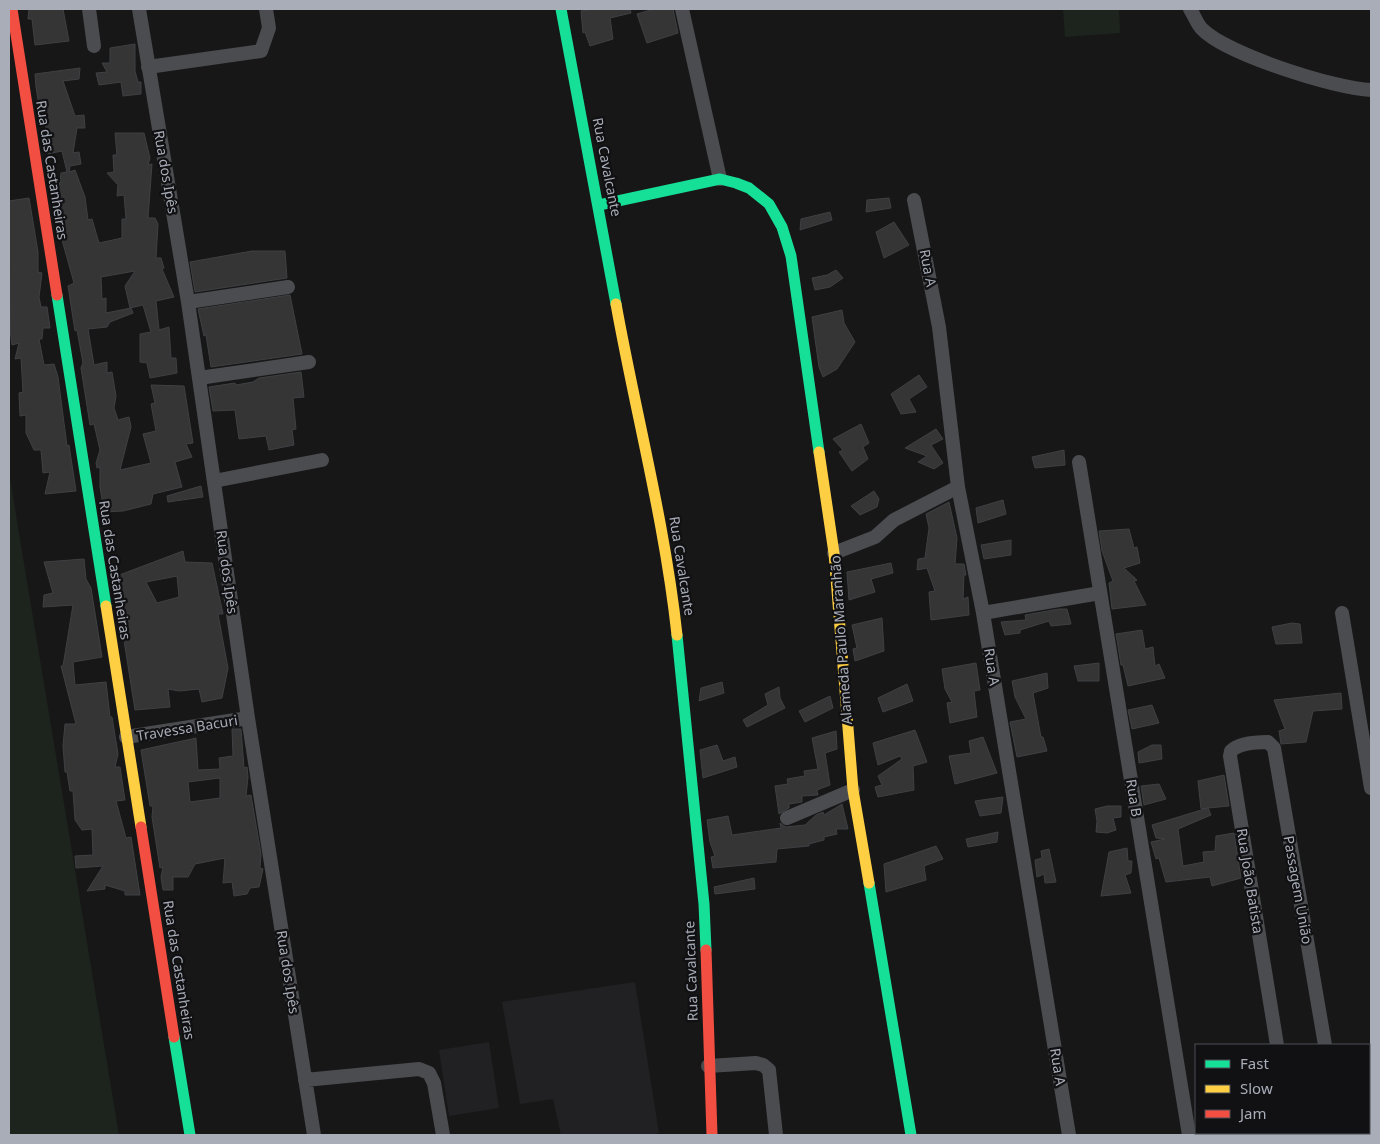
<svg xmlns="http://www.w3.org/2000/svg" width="1380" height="1144" viewBox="0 0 1380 1144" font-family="'Noto Sans',sans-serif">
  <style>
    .built { fill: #212123 }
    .green { fill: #1d241e }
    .building { fill: #353536; stroke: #3f4043; fill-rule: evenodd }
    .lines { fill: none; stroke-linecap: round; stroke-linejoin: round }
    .street { stroke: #4b4c50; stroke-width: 14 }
    .fast { stroke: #16e098; stroke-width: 11 }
    .slow { stroke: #ffcf43; stroke-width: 11 }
    .jam { stroke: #f24e42; stroke-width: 11 }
    .labels { text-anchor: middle; stroke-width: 4.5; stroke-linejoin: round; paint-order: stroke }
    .street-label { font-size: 14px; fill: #a8adb8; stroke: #111113 }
  </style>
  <rect width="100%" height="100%" fill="#171717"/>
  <path class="built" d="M635 982 659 1133 650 1135H561L553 1099 520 1104 502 1002Z
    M489 1042 499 1108 449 1116 439 1050Z"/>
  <path class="green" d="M1063 9H1119L1120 33 1065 37Z
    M9 471 16 515 119 1135H9Z"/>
  <path class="building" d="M29 9H63L69 41 35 45 32 19H28Z
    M593 9H630L631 13 610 18 613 39 590 46 585 32 583 33 581 11Z
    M654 9H673L678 33 647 43 637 14Z
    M135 44V71L138 82H141V94L123 96 121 82 99 85 96 73 107 72 102 63H110V48Z
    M80 68 79 79 63 81 75 116 84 115 85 128H77L73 153 79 152 81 164 70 166 69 172 75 170 85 197 88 220 92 219 99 243 122 238V219H126L124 195 117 196 118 185 107 173 114 172 113 155H117L115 133H144L150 158 148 165 152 164 148 218H155L158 224 156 258H161L164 268 162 269 174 297 156 301 159 330 169 327 171 358H176L177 373 150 378 147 363 140 362V334L151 332 143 305 130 308 125 286 135 271 101 277 102 299 106 298V313L131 308 133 313 110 322 107 327 88 329 94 365 107 362V373L112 372 116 396 114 408 118 420 129 417 131 427 120 470 151 463 143 434 156 431 151 404 155 403 151 385 184 386 193 443 186 444 192 457 175 462 182 487 153 494 151 504 123 511 104 512 100 487V467L97 468 96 463 100 450 94 424 90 425 81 368 83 363 77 330 75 331 68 286 74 283 59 229 53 189 59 188 61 173 67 172 62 151 47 154 45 140 46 117 41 118 36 87 35 74Z
    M29 198 38 252V272L42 273 39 297 41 307H47L50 328H43L42 339H39L44 365 54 364 58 377 67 446 69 445 76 491 45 494 50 472 43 473 41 450H34L26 433V415L20 416 19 393 23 392 21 358 15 359 19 343 12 345 10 329 9 201Z
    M889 198 891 208 866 212 867 200Z
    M830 212 832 220 800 230 801 219Z
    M894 222 909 245 884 258 876 232Z
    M252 251H285L287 278 195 292 190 262Z
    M836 270 843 278 830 287 815 290 812 278 827 275Z
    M290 295 302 354 211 367 206 335 204 336 198 309Z
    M842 310 844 323 855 342 837 369 823 377 819 367 812 317Z
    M301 372 304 397 293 398 296 429 292 430 294 445 269 450 266 436 239 439 235 410 213 411 209 387 235 383 236 385 253 382 259 378Z
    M919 375 927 387 909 399 916 412 901 414 891 394Z
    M861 424 869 443 863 447 868 459 852 471 839 452 843 450 833 439Z
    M936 429 943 439 931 445 943 463 934 469 918 462 927 456 905 448Z
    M1064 450 1065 465 1035 468 1032 457Z
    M201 486 203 497 168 502 167 496Z
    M874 491 879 499 877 507 860 515 851 506Z
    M1003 500 1006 514 978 523 976 508Z
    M949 502 957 538 955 564H964L966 575H964L963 599 968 597 969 615 931 620 929 592 935 591 927 568 917 570 918 559 925 558 929 528 926 514Z
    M1129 529 1134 548 1137 547 1140 563 1124 568 1137 580 1134 581 1146 605 1112 609 1109 583 1113 581 1102 551 1099 531Z
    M1011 540V555L984 559 981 545Z
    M183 551 185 562 212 563 223 614H218L228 668 222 698 202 702 199 689 179 691 168 689 170 707 135 710 114 577ZM177 576 179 597 157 603 146 582Z
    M84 559 86 579 91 588 102 657 73 662 75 685 106 682 110 717H112L118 754 115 767H120L125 800 116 801 126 838 131 837 140 895H125V891L105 885V889L87 891 103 866 76 868 75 856 93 855 92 829 82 830 75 820 73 791H70L67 772H65L63 746 65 724H76L61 666H63L73 605 43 607 44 595 53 593 44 562Z
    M891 563 893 573 871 579 875 592 849 600 847 572Z
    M1059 609H1067L1071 624 1051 626 1049 621 1020 630V633L1005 635 1001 622 1026 620 1025 615Z
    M882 618 884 651 855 661 853 649 857 648 852 625Z
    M1292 623 1300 624 1302 643 1276 644 1272 627Z
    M1142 630 1145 649 1153 647 1155 666 1159 664 1165 678 1128 686 1123 665H1121L1116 634Z
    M976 663 980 690 974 691 977 717 950 723 947 703 952 702 945 689 942 669Z
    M1099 663V681H1078L1074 666Z
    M1047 673 1048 688 1033 693 1041 737H1043L1047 751 1017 757 1010 722 1026 719 1015 697 1012 681Z
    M722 682 724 693 699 701 701 688Z
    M907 684 913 701 883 712 878 698Z
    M779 687 780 698 785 708 747 727 743 720 768 705 765 694Z
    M1341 693 1342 709 1313 711 1306 742 1281 744 1279 731 1285 729 1274 700Z
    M830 696 833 708 805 722 799 711Z
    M1152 705 1159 723 1132 729 1128 710Z
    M232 729H241L244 768 247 767 248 777 246 796 251 795 261 854 260 868 263 869 259 887 250 888 247 894 234 896 232 882 223 883 225 858 195 864 188 877H173V890H163L161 877 163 867 160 868 152 817 153 806H150L141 750 196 738 198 770 220 769 219 758 233 756ZM220 778V798L190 802 188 782Z
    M915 730 927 762 913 766 914 790 878 797 875 787 882 785 878 776 902 759 900 756 878 765 873 743Z
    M836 731 837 749 825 753 830 785 817 790 818 795 802 796V802L789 804V808L779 814 775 786 788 784 787 779 805 776 804 771 818 769 812 738Z
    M983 737 997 773 955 784 949 756 971 753 969 741Z
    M717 745 723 761 735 757 737 767 703 778 700 750Z
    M1152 745H1161L1162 759 1139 763 1138 752Z
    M1224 775 1229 806 1208 808 1211 815 1178 829 1183 866 1204 862 1203 852 1215 851 1216 836 1234 833 1241 878 1212 886 1210 877 1166 882 1159 858 1156 859 1151 842 1165 839 1156 838 1152 825 1208 808 1201 809 1198 781Z
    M1159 784 1166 799 1144 805 1141 786Z
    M1003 797 1001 813 980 816 975 801Z
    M842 804 848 829H836L837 834 824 837V840L809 844V846L777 849 776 862 713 868 711 857 715 856 710 842 707 820 728 816 732 835 781 828 780 823 786 827 805 825 816 815 823 812 824 815Z
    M1107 806H1121V817L1113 818 1116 830 1107 833 1096 832 1097 821 1095 809Z
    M998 832 997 842 968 847 966 839Z
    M936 846 943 859 924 866 926 880 886 892 884 864Z
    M1127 848 1128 861H1132L1131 873 1125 875 1131 893 1101 896 1109 852Z
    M1049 849 1056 882 1045 883 1044 874 1037 877 1035 860 1042 858 1041 851Z
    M754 878 755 889 715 894 714 887Z"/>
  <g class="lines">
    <path class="street" d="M89 9 94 46
      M139 9 188 302 248 718 314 1135
      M682 9 720 179
      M1190 9C1194 15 1197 24 1202 29 1226 54 1336 89 1371 90
      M148 67 261 51 269 28 266 9
      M914 200 939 327 958 487 983 613 1069 1135
      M188 302 288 287
      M199 378 309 362
      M1079 462 1189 1135
      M214 481 322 460
      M834 553 875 537 894 520 958 487
      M983 613 1100 593
      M1342 613 1371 788
      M126 737 248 718
      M787 818 853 790
      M1277 1045 1230 756 1231 751C1239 743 1257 742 1268 742L1274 748 1325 1045
      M708 1066 756 1063 763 1065 769 1070 776 1135
      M305 1080 419 1069 429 1073 434 1083 443 1135
      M1291 1133 1292 1135
      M1340 1133V1135"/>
    <path class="fast" d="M561 9 616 304
      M599 205 720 179 736 183 749 188 769 204 782 227 791 256 819 452
      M57 295 106 606
      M677 635 704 904 706 950
      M869 883 911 1135
      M174 1037 190 1135"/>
    <path class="slow" d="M616 304C636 415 665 523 677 635
      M819 452 834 553 853 790 869 883
      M106 606 141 827"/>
    <path class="jam" d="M12 9 57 295
      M141 827 174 1037
      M706 950 712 1135"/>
  </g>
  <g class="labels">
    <g class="street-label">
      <text transform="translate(607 167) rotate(79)" y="5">Rua Cavalcante</text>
      <text transform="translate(52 170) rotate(81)" y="5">Rua das Castanheiras</text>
      <text transform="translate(166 172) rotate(80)" y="5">Rua dos Ipês</text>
      <text transform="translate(928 268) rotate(79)" y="5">Rua A</text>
      <text transform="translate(682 566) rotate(81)" y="5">Rua Cavalcante</text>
      <text transform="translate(115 570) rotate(81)" y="5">Rua das Castanheiras</text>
      <text transform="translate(227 572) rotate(82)" y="5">Rua dos Ipês</text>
      <text transform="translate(841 640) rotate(-94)" y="5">Alameda Paulo Maranhão</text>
      <text transform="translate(992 667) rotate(81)" y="5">Rua A</text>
      <text transform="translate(187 728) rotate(-9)" y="5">Travessa Bacuri</text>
      <text transform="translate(1134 798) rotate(81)" y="5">Rua B</text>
      <text transform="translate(1250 881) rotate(81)" y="5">Rua João Batista</text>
      <text transform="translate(1298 890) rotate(80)" y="5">Passagem União</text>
      <text transform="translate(179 970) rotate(81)" y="5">Rua das Castanheiras</text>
      <text transform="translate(691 971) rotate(-92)" y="5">Rua Cavalcante</text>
      <text transform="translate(288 972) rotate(81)" y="5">Rua dos Ipês</text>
      <text transform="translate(1058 1067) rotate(81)" y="5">Rua A</text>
    </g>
  </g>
  <rect width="1380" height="1144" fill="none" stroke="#a8adb8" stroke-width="20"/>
  <rect x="1195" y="1044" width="175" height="90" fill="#111113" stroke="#4d4f55"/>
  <rect x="1205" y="1060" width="25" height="8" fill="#16e098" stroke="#4d4f55"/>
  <text x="1240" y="1069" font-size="15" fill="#a8adb8">Fast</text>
  <rect x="1205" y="1085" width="25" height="8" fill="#ffcf43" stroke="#4d4f55"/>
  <text x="1240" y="1094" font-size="15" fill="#a8adb8">Slow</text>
  <rect x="1205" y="1110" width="25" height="8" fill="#f24e42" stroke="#4d4f55"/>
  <text x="1240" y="1119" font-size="15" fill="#a8adb8">Jam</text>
</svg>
